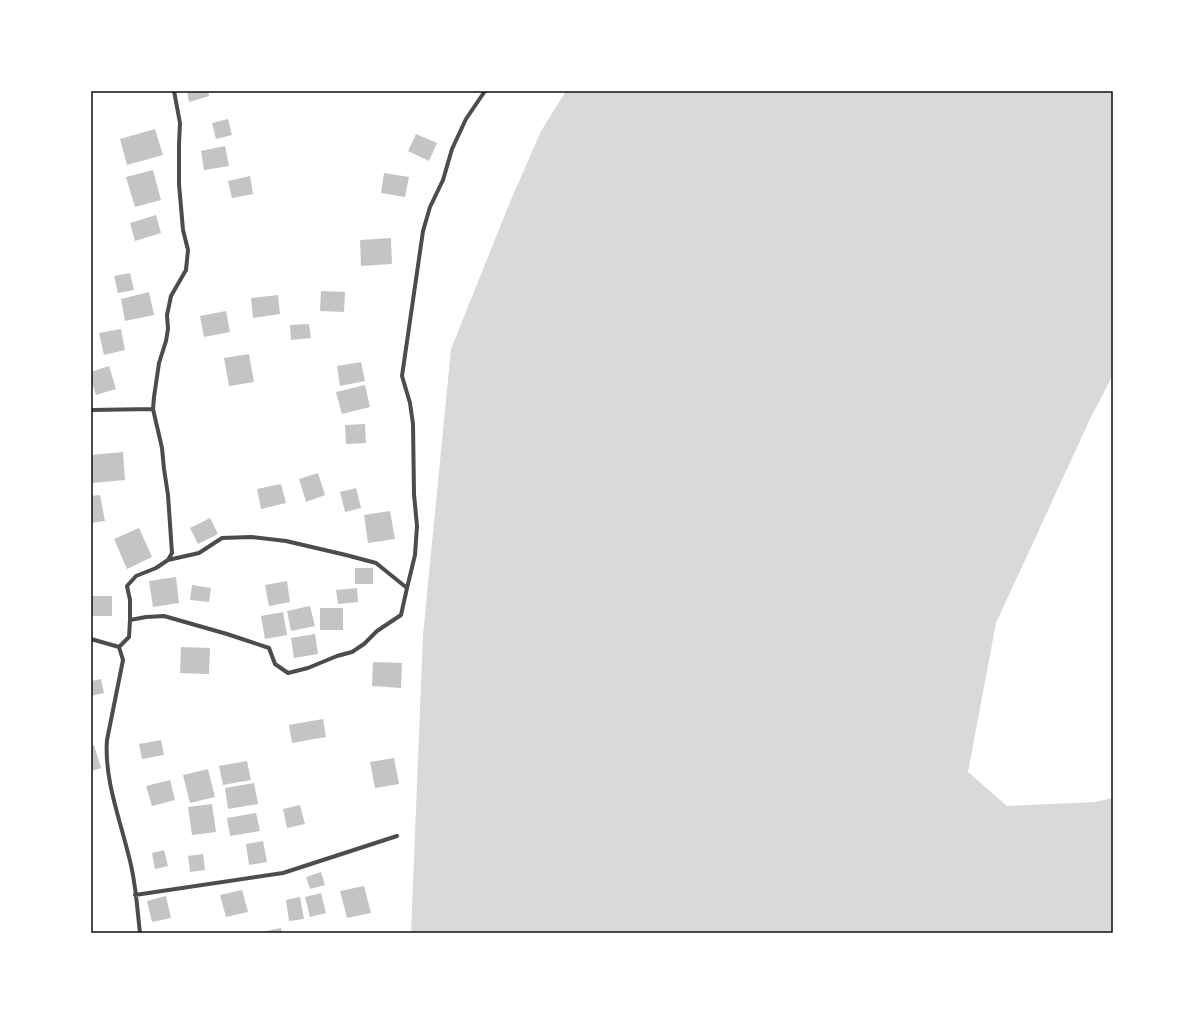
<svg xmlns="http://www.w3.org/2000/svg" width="1204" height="1024" viewBox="0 0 1204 1024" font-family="'Fira Sans',sans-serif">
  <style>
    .water { fill: #d9d9d9 }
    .building { fill: #c4c4c4 }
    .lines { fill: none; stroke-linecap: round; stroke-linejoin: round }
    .minor { stroke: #4c4c4c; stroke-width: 4 }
    .neatline { fill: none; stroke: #111; stroke-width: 1.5 }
  </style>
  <rect width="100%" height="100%" fill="#fff"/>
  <path class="water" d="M566 91H1113V375L1091 417 996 623 968 772 1007 806 1095 802 1113 798V933H411L423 635 451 349 510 202 541 131Z"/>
  <path class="building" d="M187 91H208L209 96 189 102Z
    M228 119 232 135 216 139 212 123Z
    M155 129 163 155 127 165 120 139Z
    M416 134 437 143 429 161 408 151Z
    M225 146 229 166 204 170 201 151Z
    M153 170 161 200 135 207 126 177Z
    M384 173 409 177 405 197 381 193Z
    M250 176 253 194 232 198 228 181Z
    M156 215 161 233 135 241 130 223Z
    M391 238 392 264 361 266 360 240Z
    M130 273 134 290 118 293 114 276Z
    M321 291 345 292 344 312 320 311Z
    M149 292 154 315 125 321 121 299Z
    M278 295 280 314 253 318 251 298Z
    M226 311 230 332 204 337 200 316Z
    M309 324 311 338 291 340 290 325Z
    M121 329 125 350 104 355 99 333Z
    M249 354 254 382 229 386 224 358Z
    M361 362 365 381 340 386 337 366Z
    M109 366 116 389 96 395 91 380V372Z
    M365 385 370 407 342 414 336 392Z
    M365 424 366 443 346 444 345 425Z
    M123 452 125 480 92 483 91 455Z
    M318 473 325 495 306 502 299 479Z
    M281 484 286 503 261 509 257 489Z
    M356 488 361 508 345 512 340 492Z
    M100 495 105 521 91 523V496Z
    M390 511 395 539 368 543 364 515Z
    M210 518 218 534 198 544 190 528Z
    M139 528 152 557 127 569 114 539Z
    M355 568H373V584H355Z
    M176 577 179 603 153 607 149 581Z
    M287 581 290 602 269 606 265 585Z
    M192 585 211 588 209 602 190 600Z
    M357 588 358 602 338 604 336 590Z
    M91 596H112V616H91Z
    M310 606 315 626 291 631 287 611Z
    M320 608H343V630H320Z
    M283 612 287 635 265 639 261 616Z
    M315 634 318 654 294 658 291 638Z
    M181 647 210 648 209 674 180 673Z
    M373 662 402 663 401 688 372 686Z
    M101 679 104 693 91 696V681Z
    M323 719 326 737 292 743 289 725Z
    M161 740 164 755 142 759 139 744Z
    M94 745 101 768 91 771V746Z
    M394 758 399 784 375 788 370 762Z
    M247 761 251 780 223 785 219 766Z
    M208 769 215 797 190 803 183 775Z
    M170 780 175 800 152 806 146 786Z
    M254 783 258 804 228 809 225 788Z
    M212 804 216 832 192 835 188 807Z
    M300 805 305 824 287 828 283 809Z
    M256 813 260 831 230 836 227 818Z
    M263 841 267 862 249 865 246 844Z
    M164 850 168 866 155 869 152 853Z
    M203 854 205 870 190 872 188 856Z
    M321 872 325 885 310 889 306 877Z
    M364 886 371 913 347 918 340 891Z
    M242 890 248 912 226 917 220 895Z
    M321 893 326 913 310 917 305 897Z
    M166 896 171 918 152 922 147 901Z
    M300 897 304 919 289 921 286 900Z
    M281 928 282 933H262V932Z"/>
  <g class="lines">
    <path class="minor" d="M91 410 153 409
      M168 560 199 553 222 538 251 537 286 541 346 555 376 563 407 588 415 555 417 526 414 494 413 424 410 403 402 376 423 231 430 207 443 180 452 149 466 119 485 91
      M130 620V600L127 586 136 576 156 568 168 560 172 553 168 495 164 469 162 448 153 409 154 397 159 363 166 341 168 329 167 315 171 296 186 270 188 250 183 230 179 184V144L180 123 174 91
      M91 639 119 647 123 660 107 740C104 779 120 819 129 857 136 882 137 908 140 933
      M119 647 129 637 130 620 146 617 164 616 227 634 269 648 275 664 288 673 308 668 337 656 352 652 364 644 377 631 401 615 407 588
      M135 895 283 873 397 836"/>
  </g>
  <rect width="1204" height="1024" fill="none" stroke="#ffffff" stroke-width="184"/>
  <rect x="92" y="92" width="1020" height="840" class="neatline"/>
</svg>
